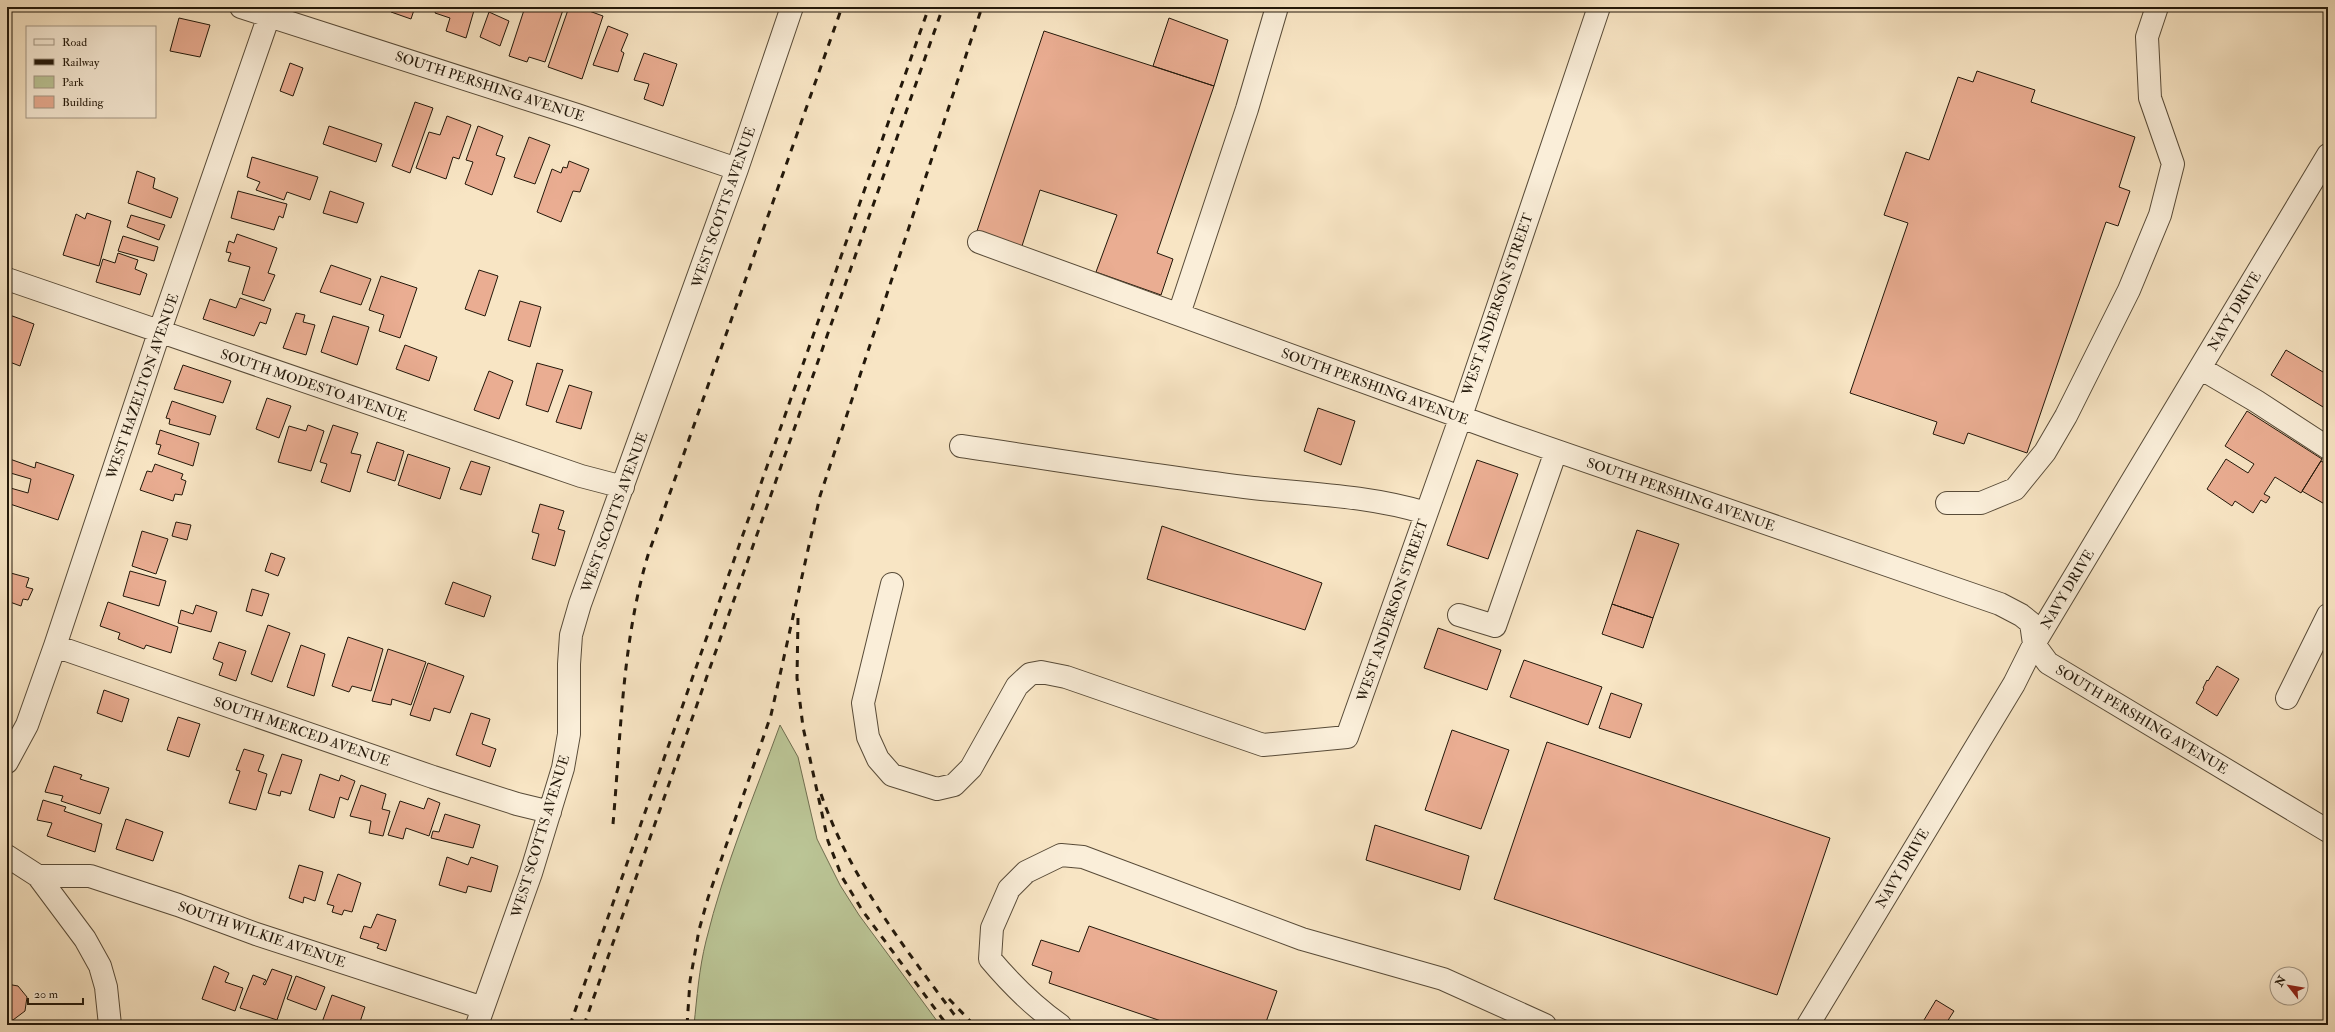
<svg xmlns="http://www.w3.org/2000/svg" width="2335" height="1032" viewBox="0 0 2335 1032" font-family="'IM FELL Double Pica',serif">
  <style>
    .green { fill: #bbc596; stroke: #6f6e50 }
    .building { fill: #eaad92; stroke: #23180a }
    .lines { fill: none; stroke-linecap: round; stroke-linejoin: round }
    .minor-casing { stroke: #584b38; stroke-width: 24 }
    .minor { stroke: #faeed9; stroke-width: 22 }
    .rail { stroke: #23180a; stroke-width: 3; stroke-dasharray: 7 7; stroke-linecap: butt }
    .labels { text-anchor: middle; stroke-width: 3.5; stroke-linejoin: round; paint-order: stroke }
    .street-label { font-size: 14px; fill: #23180a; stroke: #faeed9 }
  </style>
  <rect width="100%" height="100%" fill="#f8e5c4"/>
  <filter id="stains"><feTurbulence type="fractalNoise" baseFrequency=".005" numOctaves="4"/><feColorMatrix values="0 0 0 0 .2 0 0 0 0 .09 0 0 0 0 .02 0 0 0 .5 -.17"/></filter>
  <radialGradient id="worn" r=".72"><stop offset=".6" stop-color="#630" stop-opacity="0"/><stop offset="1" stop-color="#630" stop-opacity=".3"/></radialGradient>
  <path class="green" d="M780 725 798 757 817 839 840 885 859 915 940 1025H694C697 997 699 969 706 941 724 867 754 796 780 725Z"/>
  <path class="building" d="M393 7H415L411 19 391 12Z
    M418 7H432L430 11Z
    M437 7H475L466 38 446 31 450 18 435 13Z
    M525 7H564L545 62 529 57 527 62 509 56Z
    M569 7H578L603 16 582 79 548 67Z
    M489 12 509 21 500 46 480 37Z
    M179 18 210 25 200 57 170 51Z
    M1169 18 1228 40 1214 86 1153 66Z
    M608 26 628 34 621 51 624 53 618 72 593 65Z
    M1044 31 1214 86 1157 253 1173 259 1161 295 1096 272 1117 215 1040 190 1021 249 976 234Z
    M644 53 677 64 663 106 644 99 649 84 634 80Z
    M290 63 303 68 293 96 280 91Z
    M1977 71 2035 90 2031 102 2135 137 2119 187 2130 191 2118 226 2106 222 2027 453 1968 433 1964 444 1933 434 1937 422 1850 393 1908 223 1884 215 1906 152 1929 160 1958 77 1973 82Z
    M415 102 433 108 410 173 392 166Z
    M447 116 471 125 459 159 453 157 446 179 416 168 429 132 440 135Z
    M329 126 382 144 376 162 323 144Z
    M478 126 503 136 496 155 505 158 492 195 465 184 473 162 466 160Z
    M529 137 550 145 535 184 514 177Z
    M252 157 318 177 310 200 287 192 284 200 256 190 260 182 247 177Z
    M569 161 589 169 580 192 573 191 561 222 537 212 552 169 561 173 563 167 567 168Z
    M137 171 155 178 153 188 178 198 171 218 128 203Z
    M238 191 287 204 283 218 279 216 274 230 231 218Z
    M330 191 364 203 357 223 323 213Z
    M87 213 111 221 99 266 63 255 76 214 85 219Z
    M131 215 165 225 159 240 127 227Z
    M237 234 277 248 268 273 275 275 264 301 242 294 250 267 228 261 231 253 226 252 229 241 234 243Z
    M123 236 158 247 154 261 118 251Z
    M118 253 138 260 135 269 147 274 140 295 96 282 103 259 115 263Z
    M331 265 371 279 361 305 320 292Z
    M479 270 498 276 485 316 465 309Z
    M381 276 417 288 400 338 379 331 384 315 369 310Z
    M240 298 271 309 266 324 260 322 254 336 203 319 210 299 236 308Z
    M520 301 541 307 530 347 508 340Z
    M296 313 305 315 303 322 315 325 306 355 283 348Z
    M7 314 34 324 20 366 7 361Z
    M333 316 369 327 357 365 321 352Z
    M405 345 437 357 429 381 396 369Z
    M2286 350 2328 375V410L2271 375Z
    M537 363 563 370 548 412 526 405Z
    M183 365 231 381 223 403 174 389Z
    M489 371 513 381 499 419 474 410Z
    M569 385 592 392 581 429 556 422Z
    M267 398 291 406 279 438 256 429Z
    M172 401 216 416 210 435 169 424 170 419 166 418Z
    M1318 408 1355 421 1341 465 1304 451Z
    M2247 411 2322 459 2301 493 2275 477 2264 494 2270 497 2266 503 2261 500 2253 513 2235 501 2232 506 2207 489 2226 459 2248 473 2254 464 2225 446Z
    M308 425 324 431 311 471 278 462 289 426 306 431Z
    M333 425 358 433 351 453 361 455 350 492 321 482 327 464 320 462Z
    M160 430 199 443 193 466 158 454 161 445 156 444Z
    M377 442 404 451 395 481 367 472Z
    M408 454 450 468 440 499 398 485Z
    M7 458 35 468 36 462 74 475 58 520 7 503V487L28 493 31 479 7 472Z
    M1477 460 1518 474 1488 559 1447 545Z
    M471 461 490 467 481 495 460 489Z
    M2321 461 2328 465V506L2302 491Z
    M155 464 183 474 181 479 186 481 182 495 175 494 173 501 140 490 147 471 152 472Z
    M540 504 564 511 558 529 565 531 555 566 532 559 539 534 532 532Z
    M176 522 191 525 187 540 172 536Z
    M1162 526 1322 583 1305 630 1147 579Z
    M1637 530 1679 544 1653 618 1612 604Z
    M142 531 168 539 156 574 132 566Z
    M271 553 285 558 278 576 265 571Z
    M130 571 166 581 159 606 123 596Z
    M7 572 29 578 26 587 33 589 28 600 23 599 21 606 7 601Z
    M453 582 491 596 484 617 445 604Z
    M252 589 269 594 262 616 246 611Z
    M108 602 178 627 171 653 146 645 144 649 118 639 120 633 100 626Z
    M1612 604 1653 618 1643 648 1602 634Z
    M196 605 217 612 211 632 178 623 181 610 193 614Z
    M268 625 290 633 272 682 251 674Z
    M1438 628 1501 650 1487 690 1424 668Z
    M348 637 383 649 371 691 352 686 349 692 332 686Z
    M219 642 246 651 236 681 219 675 223 663 213 659Z
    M301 645 325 654 314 696 287 687Z
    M388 649 426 662 411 705 392 699 391 705 372 701Z
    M1524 660 1602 687 1588 725 1510 697Z
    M428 663 464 676 450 713 434 708 430 721 410 715Z
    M2217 666 2239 679 2217 716 2196 703 2204 689 2203 688 2207 680 2208 681Z
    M104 690 129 699 122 722 97 713Z
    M1611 693 1642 704 1630 738 1599 728Z
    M471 713 490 719 482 744 496 749 490 767 456 755Z
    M178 717 200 724 189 757 167 750Z
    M1452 730 1509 750 1481 829 1425 810Z
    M1547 742 1830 838 1777 995 1494 899Z
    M244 749 264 755 258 771 267 774 256 810 229 803 240 771 236 770Z
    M282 754 302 760 291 794 281 791 280 796 268 793Z
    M54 766 82 775 80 779 109 788 100 814 61 801 63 796 45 792Z
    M320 774 339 781 341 775 355 781 348 800 340 797 334 818 309 810Z
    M361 785 386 794 382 809 390 811 383 836 369 833 371 821 350 816Z
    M428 798 440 803 429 836 406 828 403 839 388 835 400 801 424 809Z
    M43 800 66 807 64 811 102 824 95 852 47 836 52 823 37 820Z
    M445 814 480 825 473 848 431 838 433 831 439 832Z
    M126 819 163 832 153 861 116 849Z
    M1375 825 1469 856 1460 890 1366 860Z
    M447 857 468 865 471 857 498 866 491 892 468 886 466 893 439 885Z
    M299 865 323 872 315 901 304 897 303 903 289 898Z
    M338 874 361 883 352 912 344 910 342 915 332 912 334 906 327 904Z
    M377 914 396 920 386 951 377 948 379 944 360 938 364 926 371 928Z
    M1089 926 1277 991 1265 1025H1173L1049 983 1052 972 1032 965 1041 940 1079 952Z
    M214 966 229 973 225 982 243 988 235 1011 202 999Z
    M272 969 292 976 277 1020 240 1008 253 975 266 980 263 984 265 985Z
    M296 976 325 987 316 1010 287 999Z
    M7 984 18 986 27 997 25 1011 13 1020H7Z
    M332 995 365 1007 359 1025H321Z
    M1936 1000 1954 1011 1945 1025H1921Z"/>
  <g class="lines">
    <defs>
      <path id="minor" d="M241 7 577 115 737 169
        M979 242 1499 431 2000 604 2021 615 2031 623 2034 644 2048 663 2328 831
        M7 279 581 476 623 487
        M1179 314 1247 109 1277 7
        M2200 368 2256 401 2328 448
        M961 446C1058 460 1155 476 1253 488 1311 494 1370 496 1426 513
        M1947 503H1981L2015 489 2045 452 2066 416 2129 290 2160 215 2173 164 2150 98 2147 37 2157 7
        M892 584 863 703 868 737 878 759 892 775 937 789 954 785 971 768 1017 686 1030 674 1041 672 1066 677 1263 745 1347 737 1461 416 1599 7
        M1459 615 1495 626 1556 451
        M55 646 433 777 517 804 550 812
        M2287 698 2328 615
        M7 762 27 725 55 646 160 330 272 7
        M7 856 38 876 85 939 100 966 106 987 110 1025
        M38 876H90L178 905 256 934 483 1008
        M477 1025 531 873 563 768 569 734V664L571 635 580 604 737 169 792 7
        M1060 1025C1033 1006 1011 984 990 959L992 928 1009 889 1026 872 1061 855 1083 857 1302 939 1443 979 1545 1025
        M1808 1025 2014 684 2034 644 2328 155"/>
    </defs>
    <use href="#minor" class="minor-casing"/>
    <use href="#minor" class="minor"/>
    <path class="rail" d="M798 618 797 678 803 727 828 841 842 877 862 910 947 1025
      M821 794C851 881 908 952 962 1025
      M613 824C621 734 622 642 648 555L842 7
      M949 999 974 1025
      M570 1025 929 7
      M584 1025 943 7
      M687 1025 690 981 699 930 708 898 771 715 820 496 982 7"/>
  </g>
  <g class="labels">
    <g class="street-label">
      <text transform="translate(490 86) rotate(18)" y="5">SOUTH PERSHING AVENUE</text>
      <text transform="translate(723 207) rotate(-71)" y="5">WEST SCOTTS AVENUE</text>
      <text transform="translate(1497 304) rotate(-71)" y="5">WEST ANDERSON STREET</text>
      <text transform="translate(2234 311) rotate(-59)" y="5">NAVY DRIVE</text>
      <text transform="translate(314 385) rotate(19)" y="5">SOUTH MODESTO AVENUE</text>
      <text transform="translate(142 386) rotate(-71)" y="5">WEST HAZELTON AVENUE</text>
      <text transform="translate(1375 386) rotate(20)" y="5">SOUTH PERSHING AVENUE</text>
      <text transform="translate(1681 494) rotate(19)" y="5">SOUTH PERSHING AVENUE</text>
      <text transform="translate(614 512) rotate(-70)" y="5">WEST SCOTTS AVENUE</text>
      <text transform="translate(2067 589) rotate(-59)" y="5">NAVY DRIVE</text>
      <text transform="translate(1392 610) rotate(-71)" y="5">WEST ANDERSON STREET</text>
      <text transform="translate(2142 719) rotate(31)" y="5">SOUTH PERSHING AVENUE</text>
      <text transform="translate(302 731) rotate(19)" y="5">SOUTH MERCED AVENUE</text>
      <text transform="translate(540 836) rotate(-73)" y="5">WEST SCOTTS AVENUE</text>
      <text transform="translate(1902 868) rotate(-59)" y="5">NAVY DRIVE</text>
      <text transform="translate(262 934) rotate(19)" y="5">SOUTH WILKIE AVENUE</text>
    </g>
  </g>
  <rect width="2335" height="1032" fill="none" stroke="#f8e5c4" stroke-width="24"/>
  <rect x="8" y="8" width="2319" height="1016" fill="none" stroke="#23180a" stroke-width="2"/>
  <rect x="12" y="12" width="2311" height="1008" fill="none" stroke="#23180a"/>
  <rect x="26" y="26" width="130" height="92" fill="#faeed9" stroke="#a49886"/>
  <rect x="34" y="39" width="20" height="6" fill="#faeed9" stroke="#a49886"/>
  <text x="62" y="46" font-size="12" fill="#23180a">Road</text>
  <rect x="34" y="59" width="20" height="6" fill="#23180a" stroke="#a49886"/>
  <text x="62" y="66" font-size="12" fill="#23180a">Railway</text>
  <rect x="34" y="76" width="20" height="12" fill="#bbc596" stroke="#a49886"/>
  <text x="62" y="86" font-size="12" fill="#23180a">Park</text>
  <rect x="34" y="96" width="20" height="12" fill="#eaad92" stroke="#a49886"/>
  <text x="62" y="106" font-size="12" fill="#23180a">Building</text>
  <g transform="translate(2289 986) rotate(301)"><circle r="19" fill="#faeed9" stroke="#a49886"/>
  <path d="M0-3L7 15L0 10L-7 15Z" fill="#8f2418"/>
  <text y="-6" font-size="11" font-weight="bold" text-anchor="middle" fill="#23180a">N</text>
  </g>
  <path d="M28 998v6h55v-6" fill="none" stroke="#23180a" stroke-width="2"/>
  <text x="34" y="998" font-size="12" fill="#23180a" stroke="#faeed9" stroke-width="3" paint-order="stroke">20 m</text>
  <rect width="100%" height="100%" filter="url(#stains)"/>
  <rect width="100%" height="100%" fill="url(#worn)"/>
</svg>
